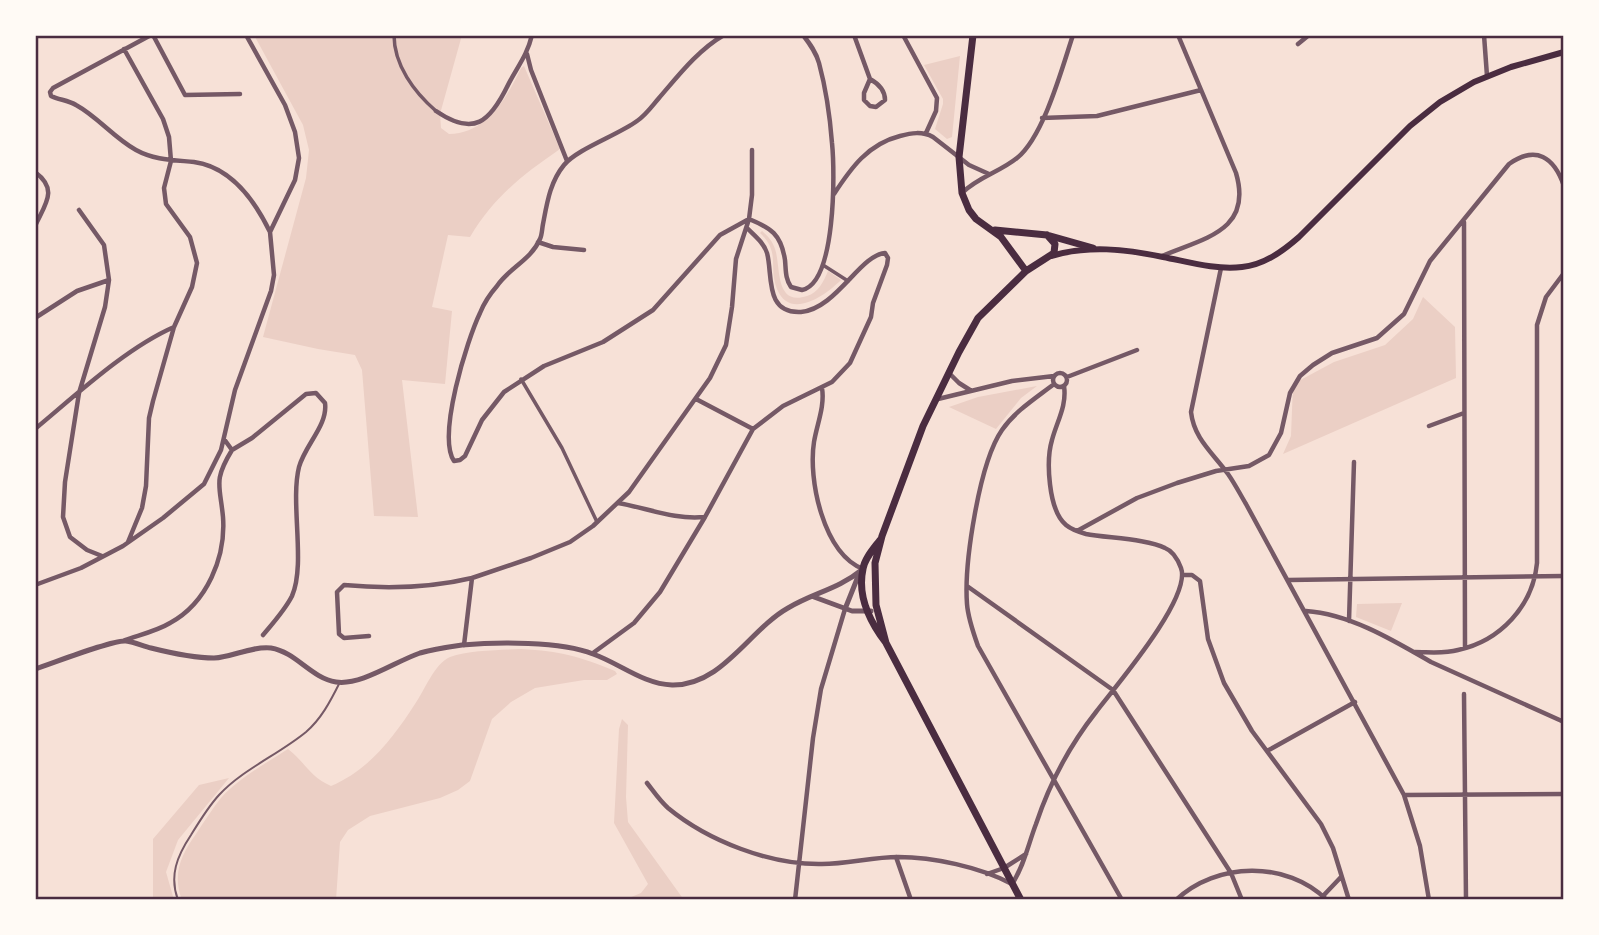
<svg xmlns="http://www.w3.org/2000/svg" width="1599" height="935" viewBox="0 0 1599 935" font-family="Lato,sans-serif">
  <style>
    .green { fill: #ebcfc5 }
    .lines { fill: none; stroke-linecap: round; stroke-linejoin: round }
    .service { stroke: #755966; stroke-width: 2 }
    .pedestrian { stroke: #755966; stroke-width: 3.5 }
    .minor { stroke: #755966; stroke-width: 4.5 }
    .tertiary { stroke: #755966; stroke-width: 5 }
    .secondary { stroke: #4a2c40; stroke-width: 6 }
    .primary { stroke: #4a2c40; stroke-width: 7 }
    .neatline { fill: none; stroke: #4a2c40; stroke-width: 2.5 }
  </style>
  <rect width="100%" height="100%" fill="#f7e1d7"/>
  <path class="green" d="M254 35H462L440 114 441 128 449 134C486 134 507 98 521 68L524 66 560 149C521 176 494 197 470 237L448 235 432 307 452 311 445 384 402 380 418 517 374 516 362 370 355 355 318 349 263 337 306 178 309 150 303 125Z
    M960 56 952 137 947 139 935 129 943 104V99L924 65Z
    M762 231C768 236 773 242 775 249 781 265 774 307 807 296 818 293 824 281 828 271L841 280C826 295 790 321 777 289 768 266 781 253 760 233Z
    M1423 297 1455 327 1456 378 1283 454 1291 436 1293 384 1334 362 1385 345 1413 319Z
    M1037 386 1021 398 996 429 949 407 978 397Z
    M1402 603 1391 631 1356 617 1357 604Z
    M521 649C561 651 578 656 615 671L617 674 607 680H584L535 688 511 702 492 719 470 781 458 790 440 798 370 816 348 830 340 842 336 900H182C172 874 181 855 196 834 204 822 212 809 221 798 239 778 265 764 288 749 305 762 310 777 331 786 369 770 393 738 415 704 425 690 434 664 450 657 469 650 501 650 521 649Z
    M622 719 628 725 626 797 628 822 684 900H624L641 893 648 884 614 823 619 729Z
    M229 778 178 840 166 872 174 900H153V839L199 785Z"/>
  <g class="lines">
    <path class="service" d="M178 900C169 876 177 856 191 835 199 822 208 807 219 795 243 769 278 755 306 732 321 719 330 702 339 684"/>
    <path class="pedestrian" d="M394 35C394 65 414 92 436 111
      M823 265 848 281
      M521 379 562 448 597 522"/>
    <path class="minor" d="M116 35H123
      M151 35 53 88 50 92 51 96C59 100 68 100 76 105 98 117 114 138 136 150 154 160 174 160 194 162 231 167 255 201 270 232
      M153 35 185 95 240 94
      M724 35C698 50 678 76 659 98 652 106 646 115 637 121 618 135 577 149 564 165 550 182 547 203 543 224 542 229 542 235 540 239 531 260 509 268 497 286 490 294 484 303 480 313 467 340 437 436 454 461L460 460 465 456 482 420 504 392 544 366 603 342 653 310 720 235 749 219C771 228 781 234 785 260 786 270 785 278 791 287L802 290C836 283 835 172 832 143 830 117 826 89 819 63 816 52 810 44 803 35
      M854 35 870 79C879 84 885 91 885 100L876 107 870 106 864 100V93L870 79
      M903 35 937 98 936 111 926 133
      M1484 35 1487 76
      M1298 44 1309 35
      M124 49 163 119 169 137 171 161 164 188 166 204 190 237 197 263 192 287 174 327 153 401 149 418 146 486 142 508 128 542
      M527 54 531 70 567 161
      M436 111C474 137 490 122 508 85 517 67 527 56 532 35
      M1042 118 1097 116 1201 90
      M35 172C58 189 46 203 36 224
      M962 193C978 177 1000 172 1017 158 1044 136 1062 68 1073 35
      M834 194C851 168 868 144 900 136 911 133 922 131 933 137L969 165 989 174
      M79 210 104 245 109 280 105 307 79 393 65 482 63 517 70 537 87 550 102 556
      M1464 222 1465 648
      M538 242 553 247 584 250
      M1162 256C1204 238 1253 231 1236 173L1178 35
      M1221 268 1191 412C1194 439 1213 453 1228 474 1235 484 1240 494 1246 504L1404 795 1420 846 1429 900
      M35 318 77 291 109 280
      M1053 380a7 7 0 1 1 14 0a7 7 0 1 1-14 0Z
      M949 373 959 383 970 390
      M1067 377 1137 350
      M1054 384C1036 398 1015 411 1002 430 979 463 964 564 967 604 968 618 973 632 978 646L1122 900
      M822 388C825 406 817 424 814 442 808 479 823 553 863 569
      M696 399 753 429
      M938 399 1012 381 1054 376
      M1429 426 1464 413
      M35 429C76 395 126 348 174 327
      M232 450 252 438 306 394 316 393 325 403C328 425 305 445 299 467 290 503 306 564 292 596 285 610 273 623 263 635
      M618 503C647 508 675 520 704 517
      M1077 531 1137 498 1177 483 1216 471 1249 466 1269 455 1281 433 1290 393 1300 376 1313 365 1332 353 1377 338 1404 314 1430 261 1509 164C1536 145 1554 157 1564 186
      M1182 575H1192L1200 581 1208 639 1224 683 1252 731 1321 824 1333 848 1349 900
      M1289 580 1564 576
      M35 585 81 568 123 546 163 518 204 484 221 450 235 390 271 291 274 275 270 232 295 180 299 158 295 132 285 105 246 35
      M967 586 1113 690 1231 873 1242 900
      M1306 611C1350 614 1393 640 1431 662L1564 722
      M1349 621 1354 462
      M369 636 344 638 339 634 337 592 344 585C387 589 430 588 472 578
      M125 640C139 635 157 631 170 623 207 603 226 557 223 517 220 485 213 481 232 450L224 439
      M464 645 472 578 531 558 570 542 593 526 629 492 710 378 726 345 732 307 736 259 749 219 752 195V150
      M1415 652C1429 652 1444 654 1458 650 1500 641 1533 606 1537 563V325L1546 297 1564 273
      M593 653 634 623 660 592 705 517 753 429 783 406 832 382 850 363 871 317 873 303 887 265 888 258 885 253C860 255 836 309 801 312 764 314 773 274 767 253 764 243 755 236 747 228
      M1464 694 1466 900
      M1267 751 1355 702
      M647 783C654 792 660 801 668 808 708 841 770 865 822 864 848 864 872 857 898 857 933 857 980 867 1012 884 1024 866 1028 845 1036 824 1049 785 1070 745 1096 712 1115 687 1192 598 1181 568 1178 560 1173 551 1165 548 1148 539 1107 538 1086 534 1079 532 1072 530 1066 525 1048 510 1046 460 1052 440 1057 421 1067 406 1064 386
      M1404 795 1564 794
      M896 857 911 900
      M987 874 1004 868 1026 854
      M1323 896 1341 877
      M795 900 813 738 821 689 845 609
      M1176 900C1216 862 1287 860 1327 900"/>
    <path class="tertiary" d="M814 597 852 611H871
      M845 609 859 574
      M35 669C51 664 114 639 126 641 134 642 143 646 151 648 171 653 193 658 214 658 233 657 251 646 271 648 296 652 311 678 336 682 361 686 396 661 420 653 434 649 448 647 462 645 496 642 561 641 593 654 619 663 643 684 672 685 722 686 749 630 788 608 815 592 837 590 863 569"/>
    <path class="secondary" d="M1051 256C1088 245 1125 249 1163 257 1189 262 1215 270 1242 267 1264 265 1283 251 1299 237L1410 126 1440 102 1474 82 1511 67 1564 52"/>
    <path class="primary" d="M973 35 959 157 962 193 969 210 976 219 1001 237 1026 271
      M995 230 1047 235 1093 248
      M880 540C874 548 864 559 863 569 857 596 870 622 886 643L1021 900
      M886 643 876 605 875 563 882 536 923 426 959 352 978 318 1026 271 1054 253 1055 244 1047 235"/>
  </g>
  <rect width="1599" height="935" fill="none" stroke="#fffaf5" stroke-width="74"/>
  <rect x="37" y="37" width="1525" height="861" class="neatline"/>
</svg>
